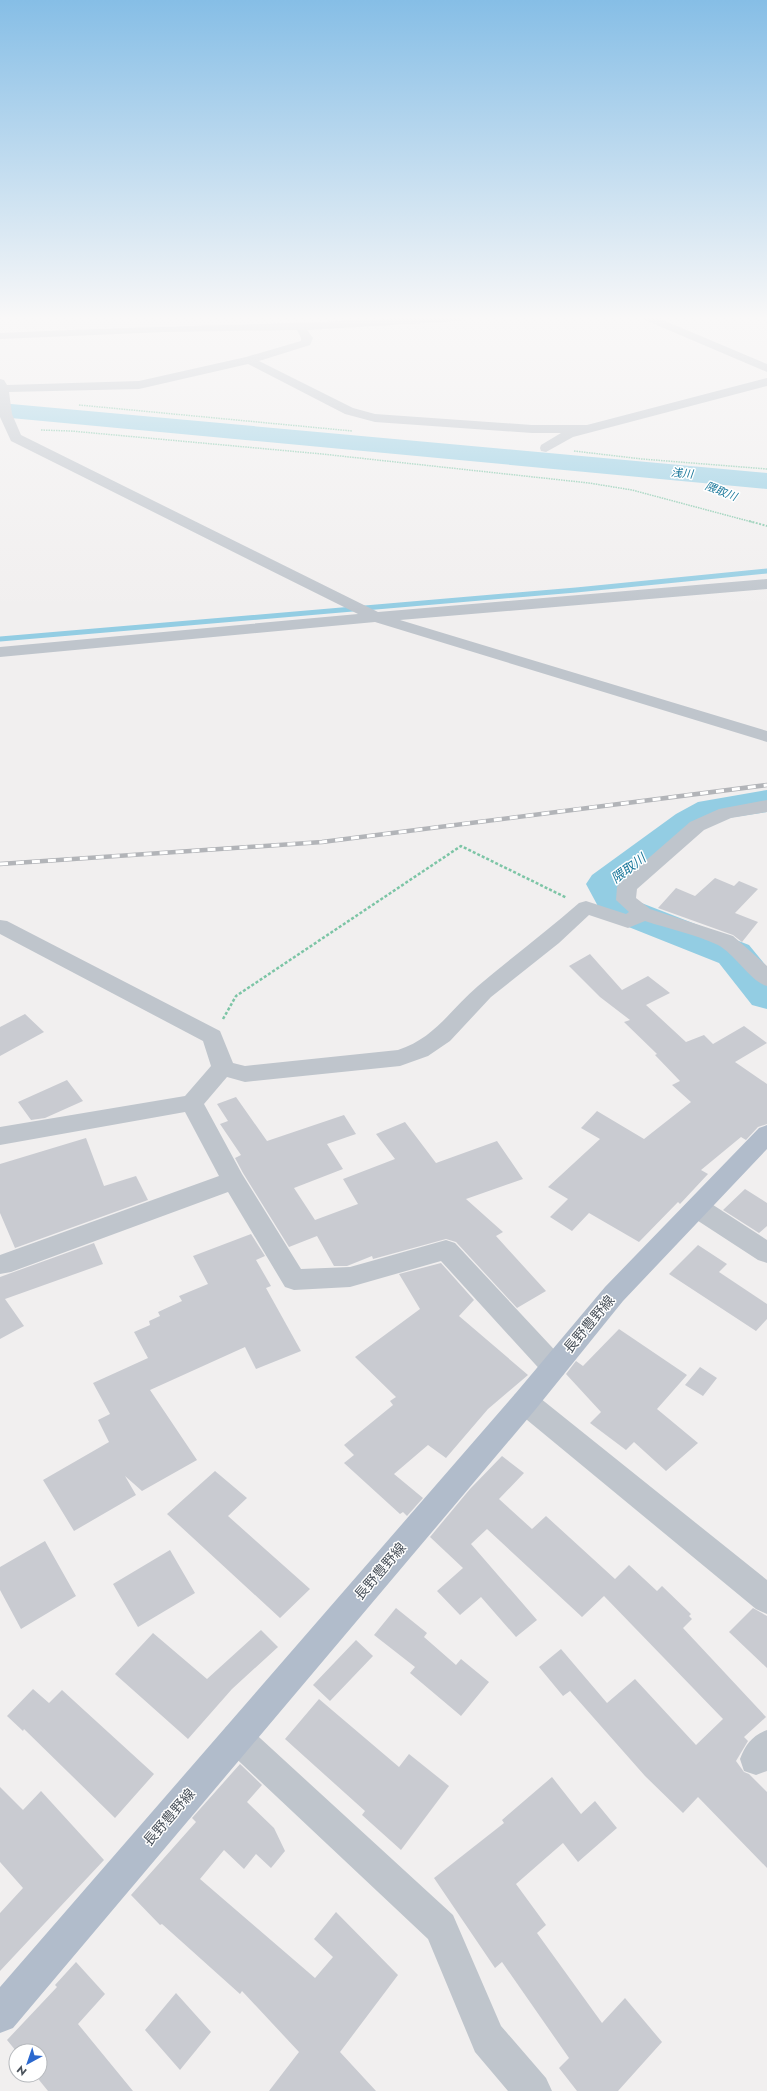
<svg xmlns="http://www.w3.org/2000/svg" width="767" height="2091" viewBox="0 0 767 2091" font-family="Jost,'Noto Sans JP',sans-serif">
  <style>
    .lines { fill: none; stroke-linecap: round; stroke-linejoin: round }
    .stream { stroke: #93cde3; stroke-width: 5 }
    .river { fill: #93cde3; fill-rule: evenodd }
    .building { fill: #c9cbd1 }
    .path-far2 { stroke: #7dc5a6; stroke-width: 1.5; stroke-dasharray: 1.5 1; stroke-linecap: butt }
    .path-far1 { stroke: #7dc5a6; stroke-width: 2; stroke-dasharray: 2 1.5; stroke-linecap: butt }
    .path { stroke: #7dc5a6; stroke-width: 2.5; stroke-dasharray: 3 2; stroke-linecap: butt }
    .minor { fill: #bfc5cc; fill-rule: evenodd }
    .major { fill: #b1bccb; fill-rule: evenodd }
    .rail-casing { stroke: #b2b4b8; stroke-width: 4.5 }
    .rail { stroke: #fff; stroke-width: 3; stroke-dasharray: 8; stroke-linecap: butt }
    .labels { text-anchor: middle; stroke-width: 3; stroke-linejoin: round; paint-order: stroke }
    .far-water-label { font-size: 11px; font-style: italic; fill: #1b789b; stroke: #fff }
    .water-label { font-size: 13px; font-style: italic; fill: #1b789b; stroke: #fff }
    .near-street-label { font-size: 14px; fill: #49515a; stroke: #fff }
  </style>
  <rect width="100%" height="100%" fill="#f1efef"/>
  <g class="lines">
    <path class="stream" d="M0 639 576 590 767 571"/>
    <path class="river" d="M0 403 767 473V489L0 417Z
      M767 790V812L721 819 702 830 627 887 631 895 639 902 749 945 767 967V1009L752 1005 719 963 611 920 600 910 586 884 592 875 676 814 698 802Z"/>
  </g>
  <path class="building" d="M715 878 734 886 739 881 758 889 735 913 758 922 742 942 733 935 658 908 676 888 695 896Z
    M590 954 622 990 648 976 670 993 646 1005 686 1042 704 1035 713 1044 744 1026 767 1043 735 1062 767 1084V1124L758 1127 746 1140 741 1137 701 1170 708 1174 680 1204 678 1202 639 1242 589 1213 572 1231 550 1217 568 1199 548 1187 600 1139 581 1128 597 1111 644 1139 691 1102 672 1085 680 1081 655 1055 657 1054 624 1022 630 1020 600 997 569 966Z
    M25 1014 44 1032 0 1056V1027Z
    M67 1080 83 1101 45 1118 31 1120 18 1102Z
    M236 1097 267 1141 344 1115 356 1134 327 1144 343 1169 294 1188 315 1220 358 1204 343 1179 395 1159 376 1134 405 1122 436 1163 497 1141 523 1179 466 1199 503 1232 496 1236 546 1291 517 1308 456 1242 446 1239 373 1259 372 1256 347 1266H334L317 1236 289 1247 243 1173 235 1158 241 1155 220 1124 228 1121 217 1104Z
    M86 1138 104 1186 136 1176 148 1200 15 1248 0 1213V1164Z
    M745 1189 767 1203V1226L759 1233 723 1210Z
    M251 1234 265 1256 256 1260 271 1286 266 1288 301 1351 256 1369 245 1347 150 1390 197 1460 142 1491 125 1476 136 1495 74 1531 43 1480 109 1442 98 1420 110 1414 93 1383 148 1358 134 1332 150 1325 149 1321 160 1316 158 1312 182 1301 179 1296 208 1284 193 1256Z
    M94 1243 103 1264 5 1299 24 1326 0 1339V1277Z
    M698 1245 727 1264 719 1272 767 1304V1319L756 1331 669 1274Z
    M441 1263 474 1300 459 1316 528 1375 488 1409 446 1458 428 1445 394 1474 423 1498 407 1516 403 1512 400 1514 344 1463 354 1455 344 1445 393 1405 390 1401 396 1397 355 1357 420 1309 399 1274Z
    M619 1329 687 1375 657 1409 698 1443 666 1471 634 1442 626 1450 590 1423 601 1412 566 1374 576 1361 583 1366Z
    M700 1367 717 1378 703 1396 685 1385Z
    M502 1456 524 1473 499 1499 532 1529 546 1516 615 1579 629 1565 657 1591 662 1586 691 1614 689 1616 692 1619 683 1628 766 1717 744 1737 748 1741 736 1761 744 1772 749 1774 767 1792V1868L698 1797 683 1813 645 1776 570 1691 563 1696 539 1667 561 1649 607 1703 635 1679 696 1745 723 1719 604 1596 582 1617 487 1529 471 1544 537 1620 516 1637 481 1597 460 1615 437 1591 463 1568 430 1537 470 1489Z
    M215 1471 247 1498 228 1516 310 1589 280 1618 167 1514Z
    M45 1541 76 1596 21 1629 0 1590V1567Z
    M170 1550 195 1593 138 1627 113 1584Z
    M396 1608 427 1633 424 1637 456 1665 461 1659 489 1682 461 1716 410 1673 415 1667 374 1635Z
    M753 1608 767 1616V1668L729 1632Z
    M261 1630 278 1647 232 1689 188 1739 115 1674 153 1633 207 1679Z
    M356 1640 373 1656 330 1701 313 1685Z
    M33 1689 49 1703 62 1690 154 1774 115 1818 24 1729 23 1731 7 1716Z
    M319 1699 399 1767 409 1754 449 1786 401 1850 362 1815 365 1811 285 1739Z
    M240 1764 262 1785 247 1802 274 1828 285 1851 271 1868 256 1854 244 1869 224 1850 200 1879 315 1978 333 1957 314 1939 336 1912 398 1975 340 2052 376 2091H269L299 2052 242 1991 240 1994 162 1924 160 1925 131 1895 196 1822 192 1818Z
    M552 1777 581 1814 595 1801 617 1828 578 1862 563 1843 516 1884 546 1925 537 1933 602 2023 625 1998 662 2042 618 2091H577L559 2068 569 2058 502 1962 495 1968 434 1878 504 1823 502 1820Z
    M0 1787 23 1810 41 1791 104 1860 0 1971V1913L23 1888 0 1862Z
    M76 1962 105 1994 78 2024 133 2091H48L35 2075H40V2051H16L7 2040 57 1987 55 1985Z
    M176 1993 211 2032 180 2070 145 2030Z"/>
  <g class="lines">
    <path class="path-far2" d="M79 405 352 431
      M41 430 71 431 322 454 589 483 632 490 752 522
      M574 451 642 459 767 469"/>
    <path class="path-far1" d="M749 521 767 526"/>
    <path class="path" d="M223 1019 236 996 461 846 567 898"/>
    <path class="minor" d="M404 318H466L460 321 307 330 313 338 310 345 259 361 353 408 375 414 532 425H587L767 378V386L573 437 546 452 541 451 540 448 541 445 561 433H532L375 422 345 414 248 364 139 389 9 392 12 414 21 435 378 612 767 579V589L400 620 767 731V742L375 622 0 657V647L358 614 11 441 0 417V379L4 380 7 385 139 381 246 357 301 341V338L297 330 165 332 0 339V333C135 327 269 325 404 318Z
      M643 318H658L767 364V372L645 320Z
      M767 800V812L731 818 704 830 637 889 636 898 650 909 733 936 767 966V986C751 982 735 954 718 945 695 934 669 929 645 921L628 928 589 915 559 943 491 997 450 1041 428 1056 400 1066 245 1082 227 1077 204 1104 242 1174 301 1269 350 1267 446 1240 455 1243 563 1359 567 1367 563 1375 554 1378 545 1375 441 1261 350 1287 294 1290 285 1287 228 1192 11 1272 0 1274V1255L219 1176 185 1112 0 1145V1127L185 1096 211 1066 203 1041 0 934V920L7 921 220 1031 233 1063 245 1066 398 1050C435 1038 450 1010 478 986 511 958 546 932 579 903L586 901 626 914 629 912 616 900 617 887 620 883 690 822 719 809Z
      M698 1199 707 1201 767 1240V1263L758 1260 689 1215 686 1208 689 1201Z
      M525 1390 535 1394 767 1580V1614L756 1609 515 1410 511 1402 515 1394Z
      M237 1722 248 1727 453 1915 501 2026 546 2078 552 2091H508L475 2052 428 1939 226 1749 221 1738 226 1727Z
      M767 1730V1771L756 1775 744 1771 740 1759C746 1744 752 1736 767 1730Z"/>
    <path class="major" d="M767 1125V1149L623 1301 535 1410 13 2028 0 2033V1987L515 1394 605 1287 759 1128Z"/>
    <defs>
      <path id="rail" d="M0 864 322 842 767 785"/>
    </defs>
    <use href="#rail" class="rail-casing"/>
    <use href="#rail" class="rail"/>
  </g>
  <linearGradient id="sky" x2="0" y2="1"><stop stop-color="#86bee6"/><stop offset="0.52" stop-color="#f9f8f8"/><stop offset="1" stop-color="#f9f8f8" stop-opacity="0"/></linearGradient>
  <rect width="767" height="611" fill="url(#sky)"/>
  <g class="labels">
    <g class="far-water-label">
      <text transform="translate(682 473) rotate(5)" y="4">浅川</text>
      <text transform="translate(721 491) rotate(21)" y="4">隈取川</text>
    </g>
    <g class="water-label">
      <text transform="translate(628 868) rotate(-37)" y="5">隈取川</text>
    </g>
    <g class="near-street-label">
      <text transform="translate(589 1324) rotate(-50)" y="5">長野豊野線</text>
      <text transform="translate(380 1571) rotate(-49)" y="5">長野豊野線</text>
      <text transform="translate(169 1817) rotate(-49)" y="5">長野豊野線</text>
    </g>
  </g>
  <g transform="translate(28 2063) rotate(220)"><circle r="19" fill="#ffffff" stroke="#b6b9bd"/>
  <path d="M0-3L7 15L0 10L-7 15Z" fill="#2b68ce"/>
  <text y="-6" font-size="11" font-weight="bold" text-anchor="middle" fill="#49515a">N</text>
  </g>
</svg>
